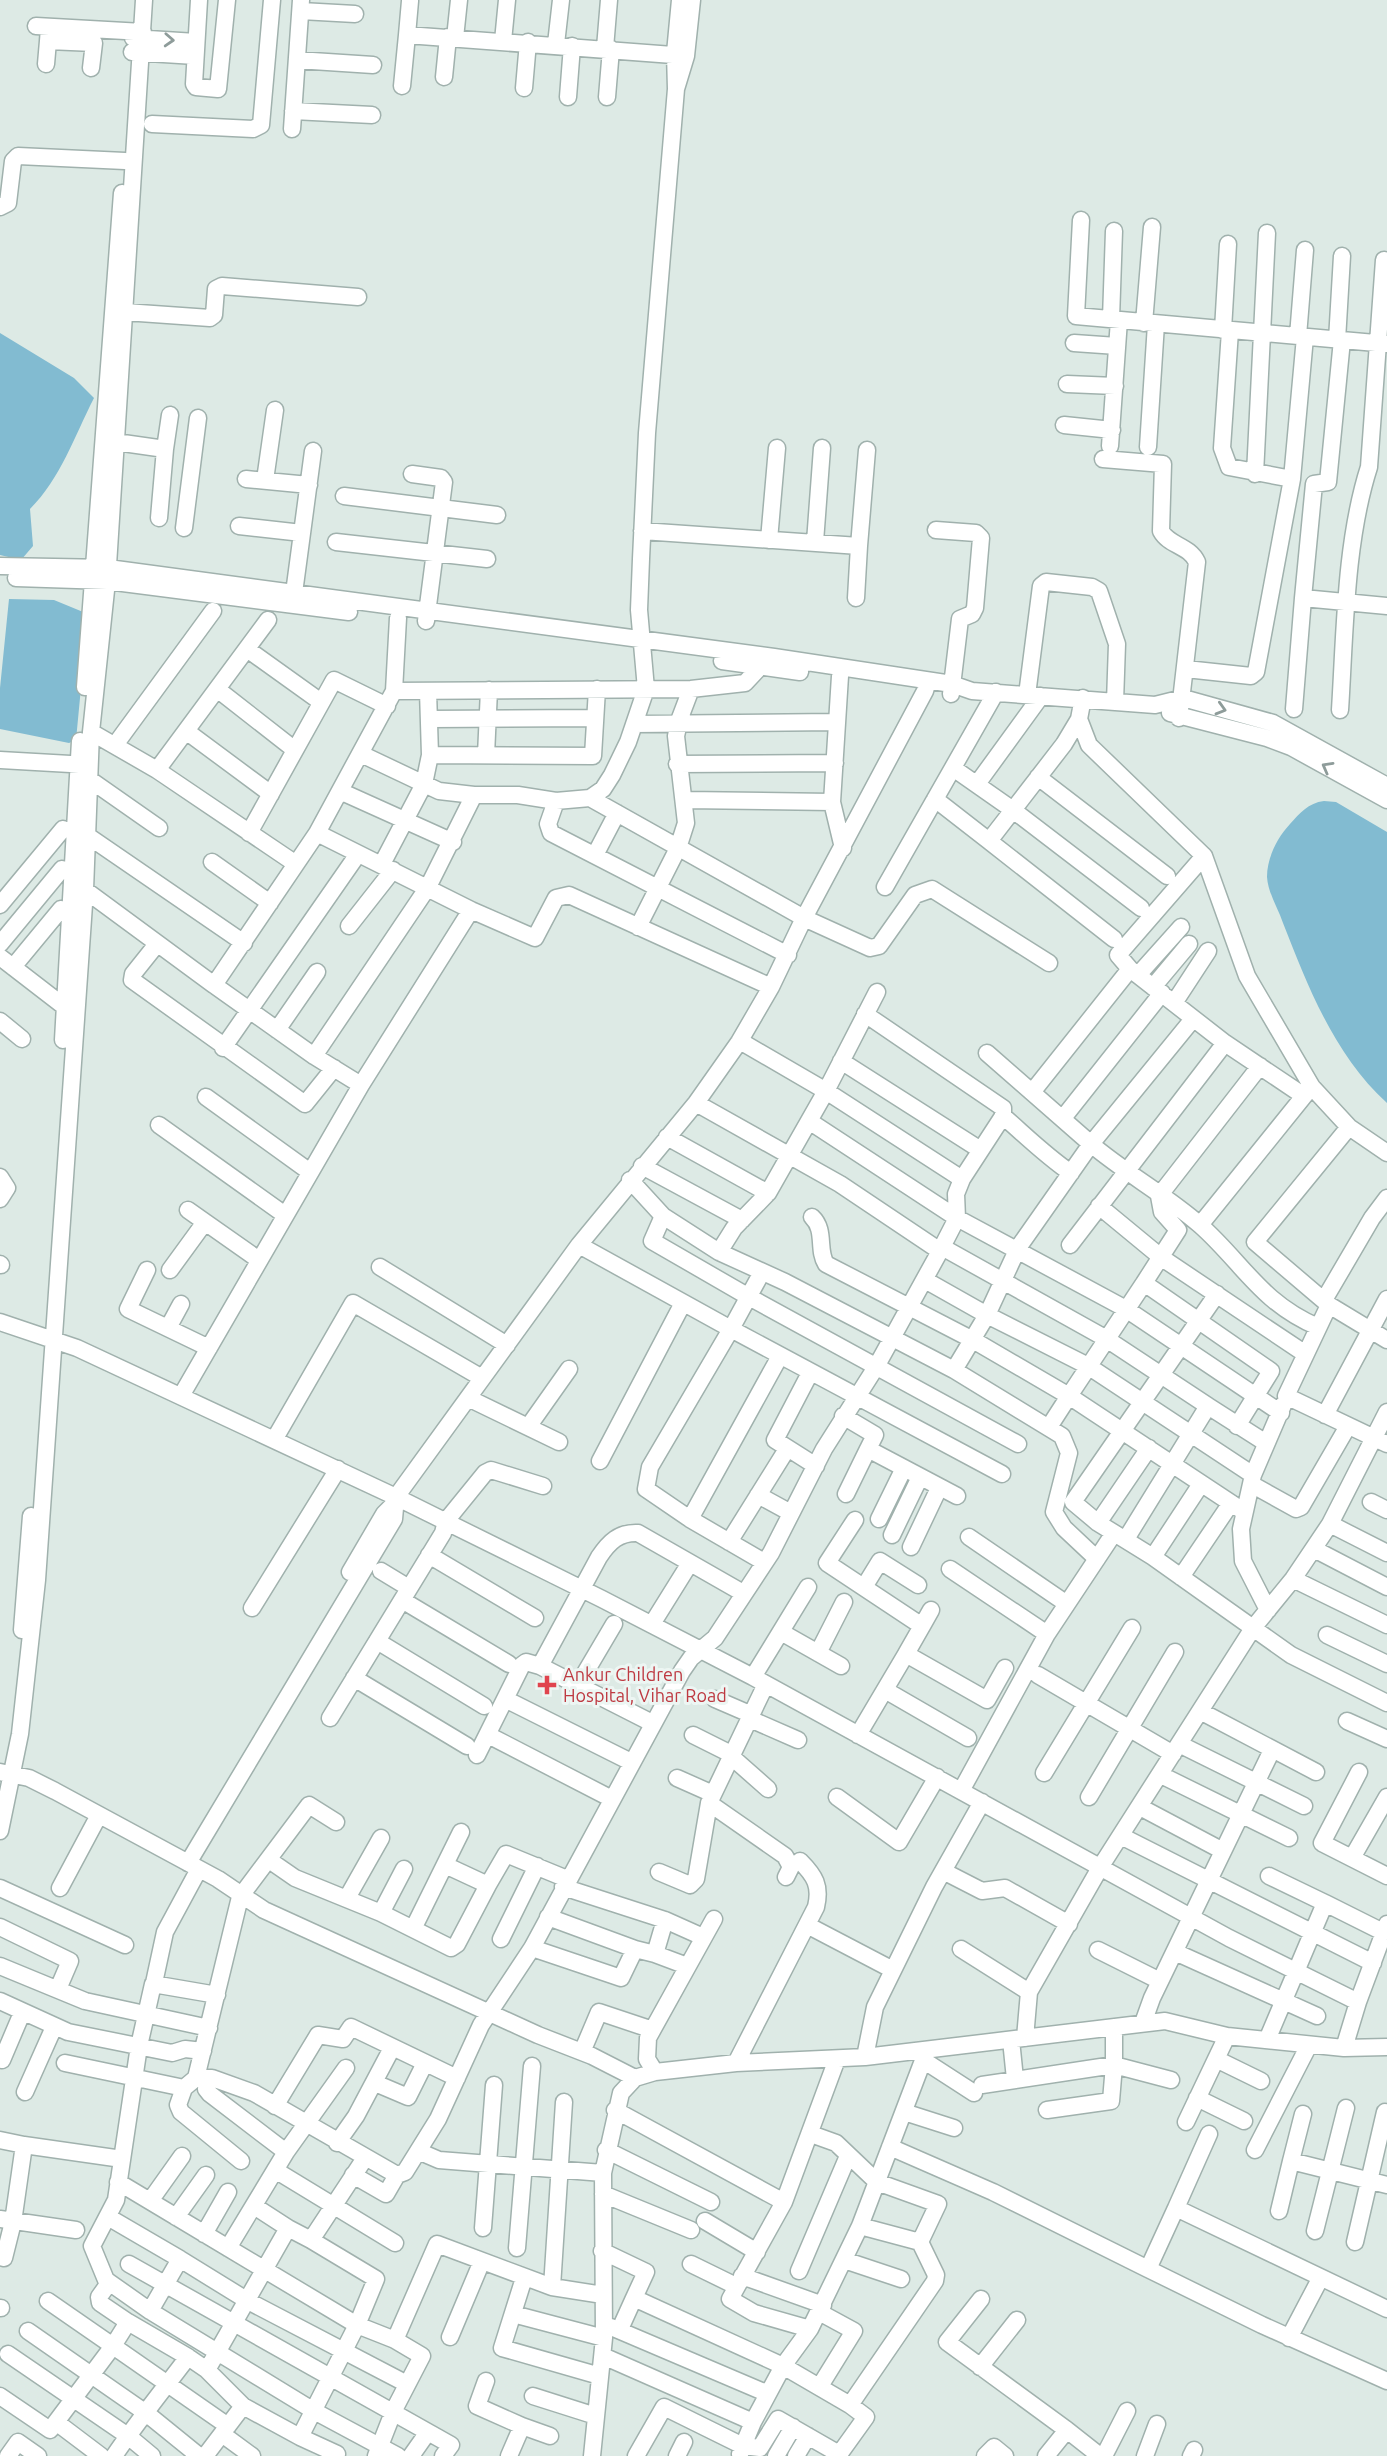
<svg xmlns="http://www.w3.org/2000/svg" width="1387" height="2456" viewBox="0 0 1387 2456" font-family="Ubuntu,sans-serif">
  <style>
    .water { fill: #82bbd1 }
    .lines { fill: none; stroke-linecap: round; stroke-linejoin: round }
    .minor-casing { stroke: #a0b1ad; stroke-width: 19 }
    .minor { stroke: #fff; stroke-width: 16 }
    .oneway { stroke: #8e9c9a }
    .health-dot { fill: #e0444e; stroke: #edf6f3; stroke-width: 2.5 }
    .labels { text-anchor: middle; stroke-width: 6; stroke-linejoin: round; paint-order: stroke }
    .health-label { font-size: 18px; fill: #be3a42; stroke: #edf6f3; text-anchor: start }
  </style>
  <rect width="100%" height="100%" fill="#ddeae5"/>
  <path class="water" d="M0 333 74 378 94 398C74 437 61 478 30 509L33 546 21 560 0 555Z
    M9 599 54 600 88 614 76 740 69 743 0 729V688Z
    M1324 801 1336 802 1387 832V1103C1335 1056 1308 987 1283 923 1278 908 1268 893 1267 877 1267 858 1277 838 1290 824 1300 813 1308 803 1324 801Z"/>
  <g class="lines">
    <defs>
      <path id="minor" d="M199 0 194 84 196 87 218 89 227 0
        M680 0 675 53 676 89 686 56 692 0
        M301 11 355 14
        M36 26 143 32
        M49 27 48 41 94 43 91 68
        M407 35 410 1
        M133 38 196 42
        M455 38 459 0
        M503 41 507 0
        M556 44 561 0
        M605 48 609 0
        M132 52 195 56
        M297 60 373 65
        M46 64 48 41
        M444 77 448 37
        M402 86 407 35 686 56
        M524 88 528 42
        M568 97 572 46
        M607 97 611 49
        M293 111 372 115
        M152 124 253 129 261 125 272 0
        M292 129 301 0
        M0 207 8 203 13 161 18 156 125 161
        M1081 220 1076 316 1387 344
        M125 312 210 318 214 315 216 289 222 286 358 297
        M1111 319 1114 231
        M1144 323 1152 227
        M1223 330 1228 244
        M1230 331 1222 448 1229 467 1292 479 1305 337
        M1298 336 1305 250
        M1337 340 1342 256
        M1342 340 1328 482 1314 484 1303 598 1387 606
        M1074 343 1117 346
        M1067 384 1115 386
        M1064 425 1112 430
        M116 442 165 449 170 415
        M1110 446 1119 320
        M1148 447 1156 324
        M1103 459 1163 464 1161 531C1169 546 1189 545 1197 562L1179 718
        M412 474 441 478 444 482 426 621
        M1255 474 1267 233
        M246 479 309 485
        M265 480 275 410
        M344 496 497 515
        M159 518 165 449
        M239 526 302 533
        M184 528 198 418
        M936 530 976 533 981 538 975 608 972 614 960 619 951 694
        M642 531 859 546 867 450
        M769 540 777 448
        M336 542 487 559
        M815 542 822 448
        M0 566 108 568 774 657 952 684 972 691 1155 705 1183 698 1273 723 1387 786
        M16 578 107 581 349 612
        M294 593 313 451
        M856 598 859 546
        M247 649 321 702
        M722 661 800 672
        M1186 669 1251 676 1256 672 1292 479
        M85 687 122 193
        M217 689 295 750
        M394 691 691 689 745 683 760 667
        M428 691 430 755 593 756 597 689
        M1027 695 1041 586 1046 582 1092 587 1099 591 1117 644 1115 702
        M1083 698 1079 719 1089 745 1204 856 1247 976 1312 1087 1349 1127 1387 1153
        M1294 709 1303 598
        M1340 710C1345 632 1345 542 1369 467L1384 260
        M1170 713 1267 738 1291 747 1387 800
        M431 719 594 718
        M1079 719 1064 744 1013 810 1141 908
        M634 724 836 722
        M186 731 271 794
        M91 732 157 770 268 620
        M115 745 213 611
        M486 755 489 690
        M0 760 88 765
        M677 764 835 763
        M953 768 1013 810 989 841 1114 939
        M157 770 296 864
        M1038 777 1167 876
        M89 779 159 828
        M977 784 1041 696
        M342 792 453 842
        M474 795H518L556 801 590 798 603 789 612 775 628 742 646 689 639 610 641 559 647 433 676 89
        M590 798 804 918 870 948 879 946 915 895 932 889 1049 963
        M935 799 989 841
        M685 800 832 802 840 676
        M556 801 548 824 551 833 788 955
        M832 802 843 848
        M249 833 334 680 387 706
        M88 836 244 943
        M595 855 617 813
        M1204 856 1118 955 1130 969 1225 1043 1304 1096 1312 1087
        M212 862 270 903
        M382 864 424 784 430 755
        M885 887 996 692
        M85 890 214 985 317 833
        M0 905 63 829
        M471 910 535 938 556 898 569 895 771 987
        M349 926 393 870
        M638 927 678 848 686 823 676 736 680 718 691 689
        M0 944 62 869
        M157 944 133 974 132 980 305 1104 334 1068
        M0 957 70 1011
        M13 967 61 909
        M1138 975 1181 927
        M214 985 314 1056 361 1085
        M1153 987 1189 944
        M1174 1003 1208 951
        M865 1014 1003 1108V1116C1026 1136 1046 1156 1071 1173
        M1193 1019 1091 1144C1125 1173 1166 1195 1200 1225 1242 1262 1261 1303 1318 1327
        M0 1021 22 1039
        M277 1030 317 972
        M63 1040 80 741
        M740 1041 826 1091 962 1179
        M223 1048 358 854
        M987 1053 1091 1144 1018 1248 987 1315 1088 1366 1253 1475
        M314 1056 428 887 474 795 439 791 361 754
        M841 1061 979 1149
        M1033 1091 1130 969
        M206 1097 310 1172
        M696 1103 840 1184 940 1251
        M1063 1118 1162 993
        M809 1121 957 1218 1126 1309 1281 1413
        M159 1125 285 1215
        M667 1137 768 1193
        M642 1166 742 1220
        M0 1177 7 1188 0 1199
        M630 1180 663 1216 719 1252 785 1282 954 1370 1062 1436 1069 1453 1054 1512 1064 1528 1097 1559
        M1099 1206 1162 1258 1304 1353
        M188 1210 205 1222
        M663 1216 652 1241 749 1297 1018 1444
        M812 1217C826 1230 817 1250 826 1264L973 1340 1069 1396 1049 1427
        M1200 1225 1304 1096
        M579 1245 731 1329 762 1272
        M1070 1245 1225 1043
        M942 1247 1105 1338 1208 1406
        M719 1252 734 1228 768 1193 826 1091 877 992
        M0 1264 1 1265
        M380 1267 507 1345
        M147 1270 128 1309 209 1348
        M170 1270 205 1222 259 1260
        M925 1280 987 1315 954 1370
        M1144 1283 1178 1230 1162 1212 1159 1196 1260 1066
        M1217 1294 1073 1502 1098 1523 1153 1557 1291 1655 1387 1703
        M1324 1300 1372 1218 1387 1198
        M1329 1305 1255 1242 1349 1127
        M0 1322 77 1348 396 1497 602 1599 753 1677 1229 1938 1358 2002 1344 2048
        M168 1328 181 1304
        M1387 1340 1329 1305 1286 1396 1387 1444
        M810 1373 775 1440 816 1466
        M181 1396 361 1085 471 910 317 833 394 691 398 618
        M468 1398 559 1442
        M1325 1415 1387 1299
        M843 1416 875 1435 868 1449
        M1237 1426 1271 1371 1144 1283 1069 1396 1243 1511
        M528 1427 569 1369
        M274 1440 353 1303 482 1378
        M600 1461 683 1303
        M1251 1484 1296 1509 1301 1507 1348 1426
        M846 1494 868 1449 904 1468
        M758 1495 791 1513
        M1371 1502 1387 1510
        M690 1519 646 1489 650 1467 731 1329 1002 1474
        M879 1519 904 1468 957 1496
        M855 1520 827 1563 922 1626 906 1654
        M1098 1523 1149 1448
        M1330 1524 1387 1553
        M892 1535 920 1477
        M969 1537 1067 1604
        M1126 1539 1208 1406 1266 1443
        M729 1542 787 1449
        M911 1547 939 1488
        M1314 1549 1387 1587
        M429 1555 535 1618
        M1153 1557 1201 1484
        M764 1562 690 1519 780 1356
        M950 1569 1047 1634
        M381 1571 409 1588
        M350 1572 384 1514 394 1504
        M1181 1577 1231 1503
        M1293 1579 1387 1625
        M864 1587 880 1561 918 1585
        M402 1600 509 1664
        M252 1608 338 1469
        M1268 1610 1243 1561 1241 1529 1253 1475 1283 1405
        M652 1624 690 1563
        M922 1626 931 1610
        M22 1630 31 1516
        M781 1632 841 1666
        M1327 1635 1387 1664
        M377 1641 484 1706
        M818 1653 844 1602
        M540 1666 599 1557C609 1542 619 1532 638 1533L743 1593
        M1038 1675 1173 1754
        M753 1677 808 1587
        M354 1678 467 1746
        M578 1685 614 1624
        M885 1690 968 1738
        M505 1699 631 1762
        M715 1699 752 1715
        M1200 1711 1316 1772
        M330 1718 443 1533 446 1521 485 1473 491 1470 543 1486
        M750 1719 798 1740
        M1347 1721 1387 1739
        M488 1735 610 1798
        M693 1735 725 1751 768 1789
        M858 1735 906 1654 987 1700 1005 1668
        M1179 1744 1304 1806
        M477 1755 522 1665 526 1662 540 1666 652 1723
        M0 1772 29 1778 55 1791 218 1879 264 1910 538 2035 592 2056 635 2078
        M1359 1772 1322 1843 1387 1876
        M1044 1773 1132 1628
        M1161 1775 1289 1838
        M677 1778 713 1794
        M961 1791 1047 1634 1114 1533
        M837 1797 899 1842 937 1777
        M1089 1797 1175 1652
        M709 1803 785 1856 791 1867 786 1877
        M1140 1807 1223 1851
        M336 1822 309 1805 240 1897 196 2078H212L254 2093 397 2175 405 2172 438 2119 481 2025 532 1948 682 1671 691 1658 715 1638 771 1553 824 1449 876 1367 940 1251 957 1218 956 1194 962 1179 1003 1116
        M0 1831 20 1734 37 1580 85 890 91 732 107 581 144 0
        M1121 1836 1373 1963
        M1352 1858 1387 1797
        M269 1860 295 1878 381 1913 451 1948 457 1944 488 1885
        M188 1863 394 1519 396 1497 579 1245 696 1103 739 1042 771 987 804 918 925 691 928 681
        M445 1865 488 1885 506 1854 567 1879
        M943 1871 982 1891 1005 1888 1069 1924
        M659 1872 690 1885 696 1879 709 1803 766 1684
        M1269 1876 1325 1903
        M563 1887 665 1920 703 1937
        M0 1888 125 1945
        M60 1888 99 1815
        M347 1898 381 1838
        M381 1913 404 1869
        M548 1917 635 1949
        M807 1925 893 1970
        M0 1927 70 1961 58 1989
        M413 1929 461 1832
        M501 1939 537 1866
        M532 1948 621 1978 635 1949 655 1954 665 1920
        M961 1949 1029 1992
        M1098 1950 1160 1981
        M1175 1952 1317 2016
        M655 1954 687 1966
        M0 1966 85 2001 209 2028
        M154 1983 165 1932 199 1869
        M0 2001 68 2032 172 2053 185 2049 203 2051
        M1358 2002 1387 1924
        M1143 2023 1152 1998 1272 1750
        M1025 2038 1029 1992 1101 1866 1253 1628 1293 1579 1330 1524 1387 1412
        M1011 2040 1015 2079
        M1267 2040 1325 1903 1383 1932
        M582 2052 599 2012 647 2028
        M865 2057 875 2007 934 1887 982 1802
        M837 2059 784 2202 730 2299 754 2313 810 2329 860 2226 927 2050
        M1216 2059 1261 2081
        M2 2060 22 2013
        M923 2060 974 2093
        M65 2063 184 2088 196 2078
        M736 2063 816 1907C821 1886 815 1876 800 1861
        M655 2072 647 2059 648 2038 714 1919
        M208 2078 206 2089 210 2094 286 2152
        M375 2083 408 2097 425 2063
        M982 2085 1114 2065V2027
        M184 2088 178 2105 181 2112 241 2161
        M25 2092 54 2027
        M1197 2098 1244 2121
        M275 2106 318 2035 343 2039 351 2027 457 2078
        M615 2110 784 2202
        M1047 2110 1111 2101 1114 2065 1171 2080
        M904 2112 954 2128
        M1186 2122 1227 2036
        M0 2140 24 2145 13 2222 4 2258 0 2257
        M337 2143 356 2116 392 2048
        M24 2145 122 2159
        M890 2147 993 2192 1148 2269
        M606 2150 711 2202
        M1255 2150 1309 2045
        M418 2151 439 2160 603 2173
        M1291 2161 1303 2114
        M275 2170 395 2243
        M353 2175 386 2194 397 2175
        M118 2182 357 2325 376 2279 311 2240
        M603 2194 691 2230
        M150 2201 182 2156
        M254 2206 288 2228
        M1176 2208 1209 2134
        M1279 2211 1291 2161 1387 2185
        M108 2217 180 2259 150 2311 106 2280 92 2246 116 2200 139 2046 153 1984 217 1995
        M176 2217 206 2175
        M0 2219 76 2230
        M705 2221 757 2252
        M860 2226 920 2242
        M483 2228 494 2085
        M1315 2231 1346 2108
        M204 2234 228 2192
        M1355 2242 1385 2112
        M228 2248 286 2152 346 2068
        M517 2248 532 2066
        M602 2251 646 2272 634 2298
        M180 2259 248 2301 407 2384
        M844 2260 901 2279
        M129 2264 451 2445 443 2456
        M691 2264 736 2286
        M799 2271 848 2156
        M742 2276 823 2305
        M524 2278 502 2348 600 2376
        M109 2283 99 2297 100 2303 128 2322
        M552 2287 564 2102
        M981 2299 947 2342 1067 2430
        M0 2308H1
        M1387 2309 1176 2208 1148 2269 1262 2325 1387 2381
        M150 2311 314 2411 398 2456
        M819 2312 854 2331 820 2386
        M513 2314 604 2338
        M611 2327 766 2393
        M620 2329 634 2298 783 2366 753 2422
        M810 2329 783 2366 850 2405 935 2281 936 2275 920 2242 938 2204 877 2182 836 2143 811 2134
        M28 2331 146 2413 199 2456
        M450 2337 482 2261
        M1289 2338 1320 2279
        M8 2354 128 2436 152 2456
        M603 2356 753 2422 743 2446 664 2407 636 2456
        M188 2357 207 2370 288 2228 311 2240 365 2158
        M980 2367 1017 2320
        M207 2370 243 2406
        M486 2381 477 2406 522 2426
        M0 2396 50 2430 113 2346 48 2301
        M533 2396 596 2416
        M56 2422 101 2456
        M222 2434 252 2456
        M300 2437 337 2454
        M740 2454 743 2446 760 2448 778 2419 839 2454
        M8 2456 18 2442 38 2456
        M114 2456C137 2422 163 2390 188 2357L128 2322 113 2346 228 2426
        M205 2456 243 2406 300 2437 357 2325 395 2340
        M376 2456 394 2410 422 2356 395 2340 437 2244 552 2287 603 2295
        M411 2456 428 2432
        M509 2456 522 2426 550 2436
        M592 2456 604 2338 603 2173 621 2093 635 2078 655 2072 736 2063 865 2057 1165 2021 1227 2036 1344 2048 1387 2047
        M677 2456 684 2442
        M776 2456 793 2427
        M796 2456 808 2436
        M838 2456 866 2417 850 2405
        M985 2456 994 2447 1005 2456
        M1046 2456 1067 2430 1100 2456
        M1104 2456 1127 2411
        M1145 2456 1157 2424
        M1191 2456 1194 2450"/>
    </defs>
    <use href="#minor" class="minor-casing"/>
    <use href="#minor" class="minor"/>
  </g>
  <defs><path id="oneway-chevron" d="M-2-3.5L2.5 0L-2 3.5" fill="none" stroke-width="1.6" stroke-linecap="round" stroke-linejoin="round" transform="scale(1.75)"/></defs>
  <g class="oneway">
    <use href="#oneway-chevron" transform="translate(169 40) rotate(3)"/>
    <use href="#oneway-chevron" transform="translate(1221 709) rotate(16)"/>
    <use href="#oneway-chevron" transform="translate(1327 767) rotate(-151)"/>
  </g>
  <path class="health-dot" d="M543.5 1674.5h7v7h7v7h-7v7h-7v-7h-7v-7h7z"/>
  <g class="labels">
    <g class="health-label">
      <text x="563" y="1681">Ankur Children<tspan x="563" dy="21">Hospital, Vihar Road</tspan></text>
    </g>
  </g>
</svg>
